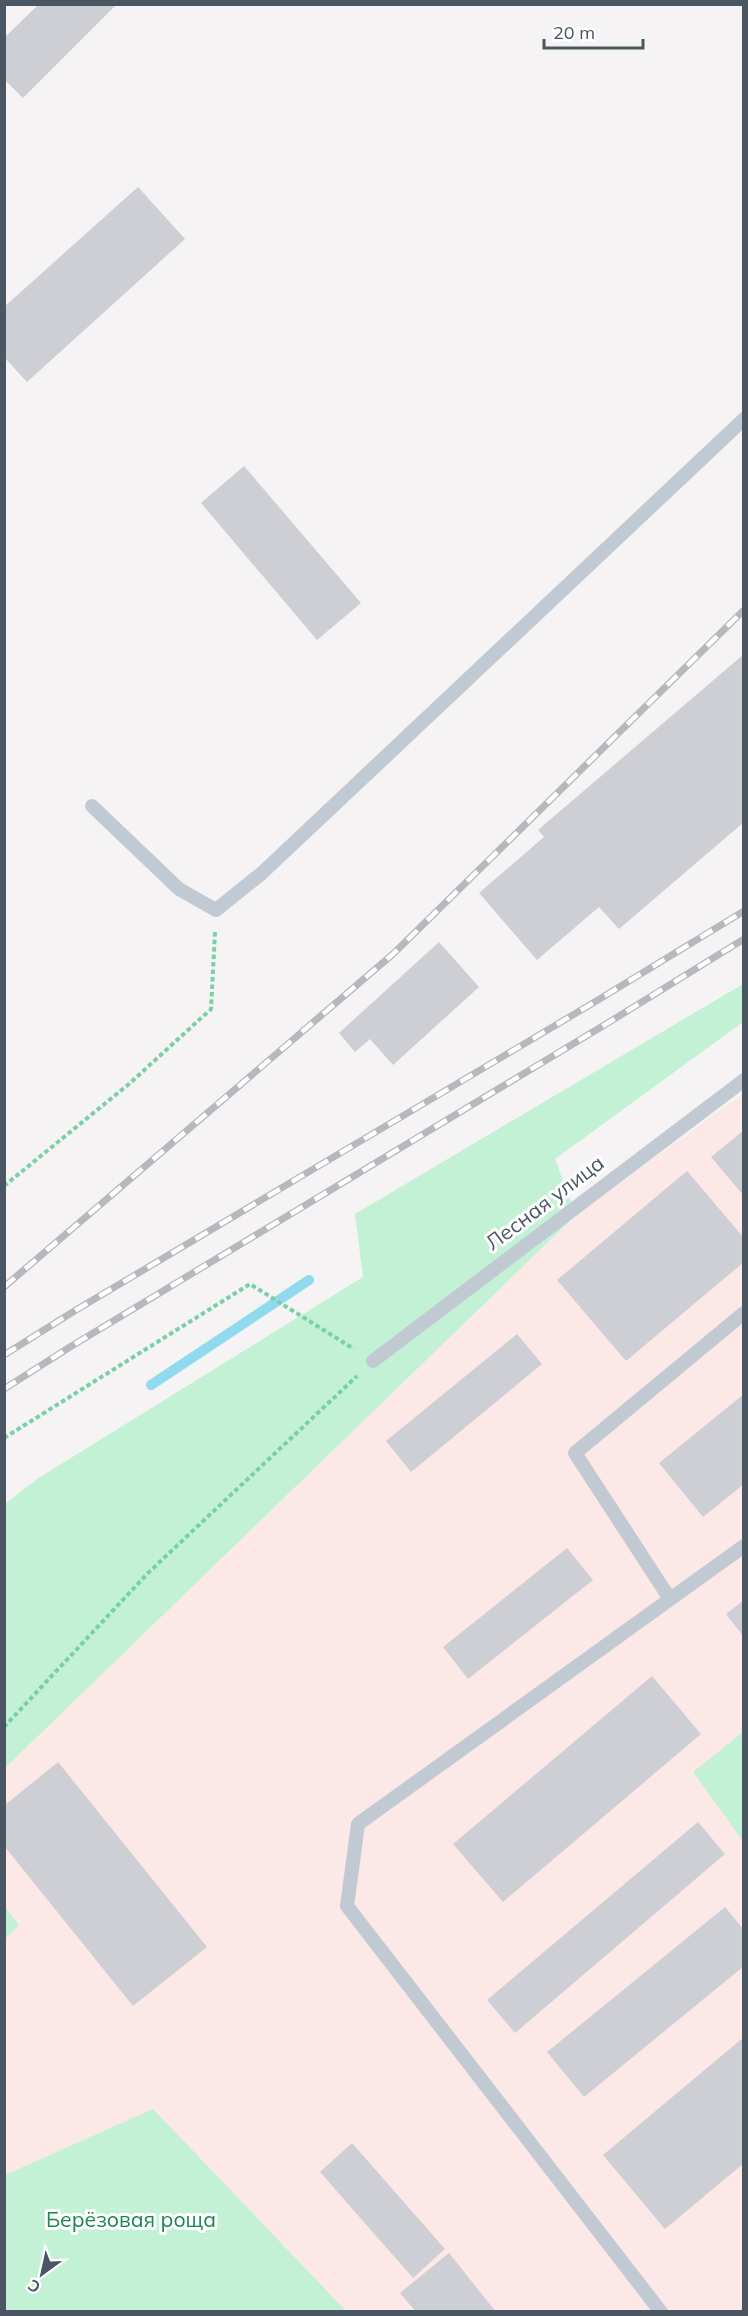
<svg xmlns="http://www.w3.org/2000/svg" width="748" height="2316" viewBox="0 0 748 2316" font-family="Mulish,sans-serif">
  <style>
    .medical { fill: #fce8e6 }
    .green { fill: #c3f1d5 }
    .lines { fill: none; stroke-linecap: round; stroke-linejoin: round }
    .stream { stroke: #90daee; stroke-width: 10 }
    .building { fill: #cdcfd5 }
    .path { stroke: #7ad0a6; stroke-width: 4; stroke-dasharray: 4.5 3; stroke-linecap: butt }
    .service { stroke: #c1cad2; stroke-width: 14 }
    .rail-casing { stroke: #b5b8bd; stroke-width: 7 }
    .rail { stroke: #fff; stroke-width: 4.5; stroke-dasharray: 14; stroke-linecap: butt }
    .labels { text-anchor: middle; stroke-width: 6; stroke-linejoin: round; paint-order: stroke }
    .street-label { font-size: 21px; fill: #4a5661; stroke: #fff }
    .park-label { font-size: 21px; fill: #17864f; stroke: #fff }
  </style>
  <rect width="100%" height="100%" fill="#f5f3f3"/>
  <path class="medical" d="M743 1094V2311L5 2312V1768L576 1215Z"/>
  <path class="green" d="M743 984V1022L555 1159 576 1215 5 1768V1504L37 1479 363 1277 355 1214Z
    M743 1732V1841L693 1772Z
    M5 1907 19 1925 5 1939H4Z
    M153 2109 346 2311H5V2175Z"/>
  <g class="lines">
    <path class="stream" d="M151 1385 309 1280"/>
  </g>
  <path class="building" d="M38 5H116L23 98 4 79V38Z
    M138 187 185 239 27 382 4 357V307Z
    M244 466 361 603 317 640 201 503Z
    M744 654V822L619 929 599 907 537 960 479 893 544 837 538 830Z
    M439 942 479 987 393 1065 370 1039 355 1052 339 1033Z
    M744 1130V1196L711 1157Z
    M687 1171 744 1238V1262L626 1361 557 1280Z
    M517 1334 542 1364 411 1472 386 1441Z
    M744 1394V1484L703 1517 659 1463Z
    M567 1548 593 1580 468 1679 443 1647Z
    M744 1600V1637L726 1614Z
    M652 1676 701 1734 503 1902 453 1844Z
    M58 1762 207 1947 133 2006 5 1847V1805Z
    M698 1822 725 1854 515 2033 487 2000Z
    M725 1907 744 1930V1966L584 2097 547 2052Z
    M744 2037V2163L665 2229 603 2155Z
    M352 2143 445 2249 413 2278 320 2172Z
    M449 2253 496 2312H416L400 2293Z"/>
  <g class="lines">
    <path class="path" d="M4 1186 129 1084 211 1009 215 932
      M4 1438 250 1284 354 1349
      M4 1727 148 1573 357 1376"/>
    <path class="service" d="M92 806 179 889 216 910 262 873 744 419
      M373 1361 744 1080
      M670 1599 575 1453 744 1313
      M661 2312 347 1906 358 1824 744 1546"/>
    <defs>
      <path id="rail" d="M4 1287 393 954 744 610
        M4 1355 76 1310 593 1003 744 911
        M4 1389 70 1347 611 1021 744 939"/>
    </defs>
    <use href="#rail" class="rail-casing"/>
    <use href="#rail" class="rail"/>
  </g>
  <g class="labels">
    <g class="street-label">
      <text transform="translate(545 1203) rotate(-37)" y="7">Лесная улица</text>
    </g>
    <g class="park-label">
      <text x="131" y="2227">Берёзовая роща</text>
    </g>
  </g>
  <rect width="748" height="2316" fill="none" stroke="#4a5661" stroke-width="12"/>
  <g transform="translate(42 2274) rotate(213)" stroke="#ffffff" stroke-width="4.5" paint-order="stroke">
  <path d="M0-4.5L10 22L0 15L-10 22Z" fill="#4a5661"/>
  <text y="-9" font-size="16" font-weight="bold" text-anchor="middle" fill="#4a5661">С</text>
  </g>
  <path d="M544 39v9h99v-9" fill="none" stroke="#4a5661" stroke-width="3"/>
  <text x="553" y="39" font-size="18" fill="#4a5661" stroke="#ffffff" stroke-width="4.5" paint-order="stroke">20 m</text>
</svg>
